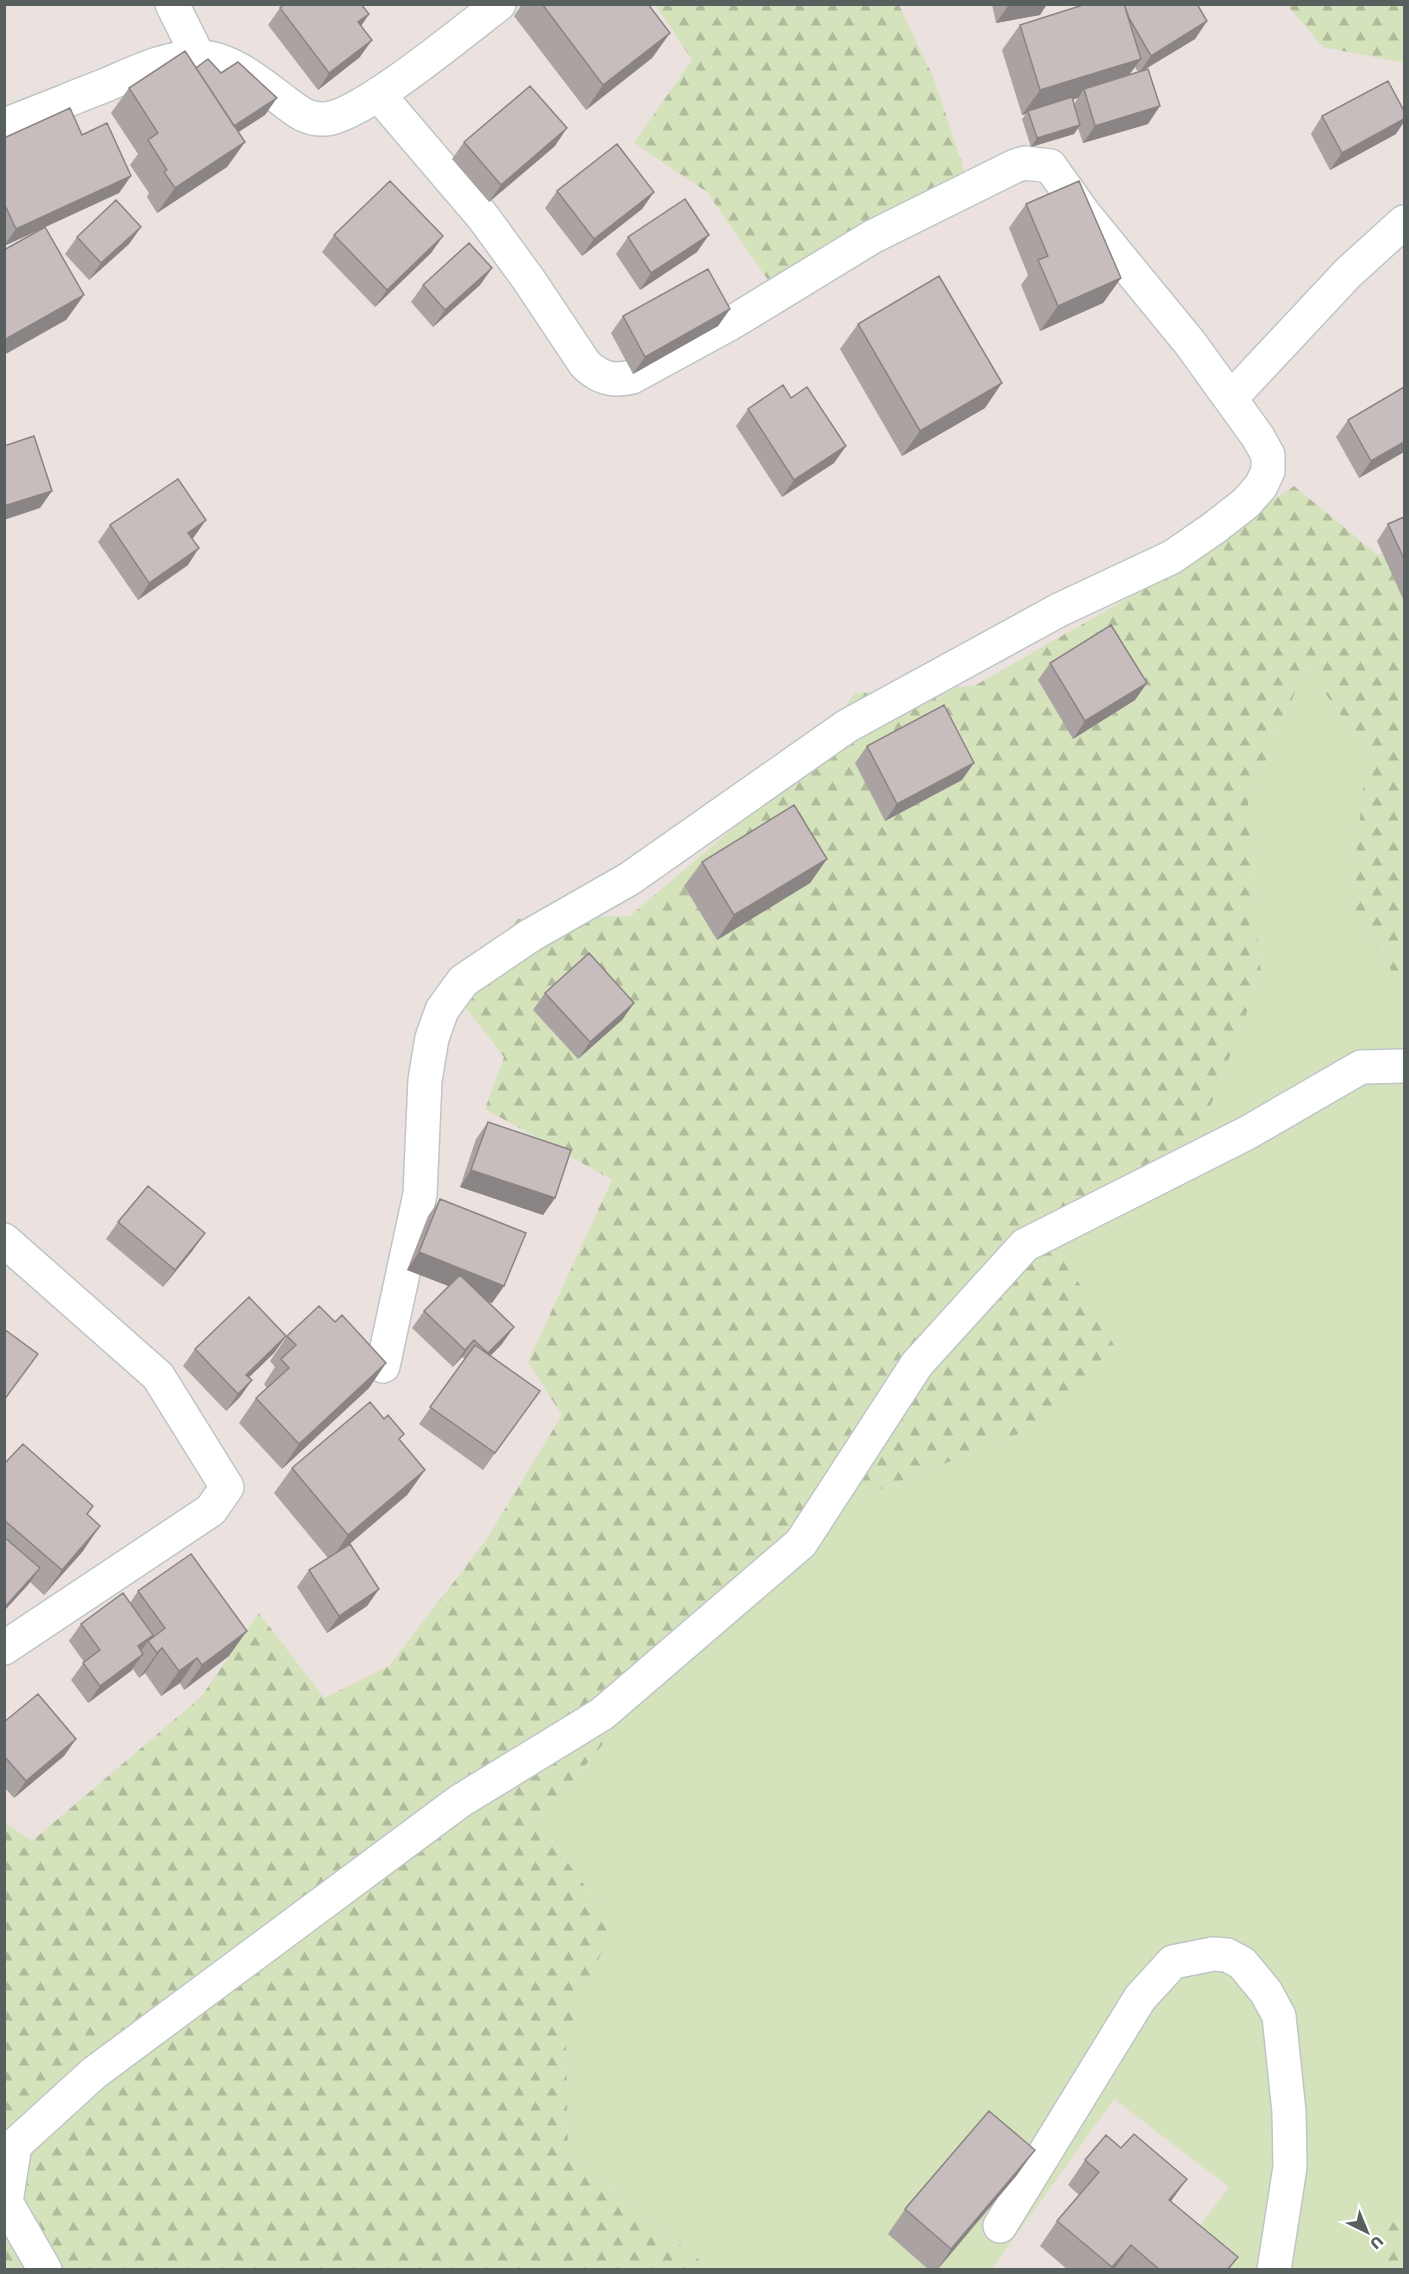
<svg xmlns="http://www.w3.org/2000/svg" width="1409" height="2274" viewBox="0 0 1409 2274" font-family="'Work Sans',sans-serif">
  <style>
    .grass { fill: #d5e3bc }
    .forest { fill: url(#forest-firs) }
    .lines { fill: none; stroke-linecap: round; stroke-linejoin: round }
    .street-casing { stroke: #bec6c5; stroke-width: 36 }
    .street { stroke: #fff; stroke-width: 33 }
    .wall { fill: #aaa3a2; fill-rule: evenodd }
    .shaded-wall { fill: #8b8484 }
    .building { fill: #c6bdbc; stroke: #8b8484; stroke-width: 1.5 }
  </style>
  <defs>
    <pattern id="forest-firs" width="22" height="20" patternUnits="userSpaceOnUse" patternTransform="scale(1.5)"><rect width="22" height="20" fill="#d5e3bc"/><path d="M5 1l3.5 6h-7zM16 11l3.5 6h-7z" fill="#b0bb9c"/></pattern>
  </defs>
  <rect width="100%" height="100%" fill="#ebe1df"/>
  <path class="grass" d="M1306 667 1367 751 1351 905 1404 991V2220L1377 2226 1387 2269H1168L1229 2187 1114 2099 992 2269H710L568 2152 566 2038 613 1924 538 1822 705 1622 856 1499 1031 1429 1058 1246 1200 1133 1261 976 1248 802Z"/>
  <path class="forest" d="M656 5H899L934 79 975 203 784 303 707 192 634 143 692 60Z
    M1287 5H1404V63L1323 47Z
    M1294 486 1378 555 1404 544V991L1351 905 1367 751 1306 667 1248 802 1261 976 1200 1133 1058 1246 1115 1347 1031 1429 856 1499 705 1622 538 1822 613 1924 566 2038 568 2152 710 2269H5L4 1822 32 1841 201 1697 259 1613 324 1698 389 1666 486 1540 562 1415 528 1362 612 1180 485 1109 504 1057 451 989 518 919 630 916 791 779 855 693 974 686 1123 601Z
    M1404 2220V2269H1387L1377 2226Z"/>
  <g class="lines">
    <defs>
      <path id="street" d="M172 4 198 56
        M378 94 483 217 529 280 585 364C599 378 613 382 632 377L731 323 872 237 1015 166 1025 163 1050 166 1085 215 1190 343 1258 437 1268 455V471L1261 486 1246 503 1214 528 1172 557 1059 610 847 726 629 879 531 935 463 981 442 1010 432 1038 425 1080 420 1194 383 1366
        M4 125C39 112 72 98 106 85 134 73 166 57 197 57 228 56 262 84 285 102 298 112 308 120 325 119 361 117 466 29 499 4
        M1231 398 1348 273 1404 222
        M4 1240 158 1376 227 1487 211 1510 4 1648
        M1000 2226 1140 1998 1173 1962 1213 1954 1227 1955 1242 1963 1266 1992 1279 2016 1289 2112 1290 2167 1274 2270
        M45 2270 6 2202 15 2145 94 2073 460 1801 602 1714 801 1543 917 1364 1025 1245 1247 1133 1361 1067 1404 1066"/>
    </defs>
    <use href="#street" class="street-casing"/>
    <use href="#street" class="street"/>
  </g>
  <path class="wall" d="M522 4H648L670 33 652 58 586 110 514 16Z
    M992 4H1047L1040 15 996 23Z
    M1086 4 1207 21 1195 39 1141 71 1148 124 1083 143 1078 128 1074 134 1031 147 1022 119 1026 114 1022 115 1002 50 1020 25ZM1135 67 1138 72 1129 75ZM1078 98 1074 104 1072 99Z
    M280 8 369 14 361 26 360 57 318 90 268 25Z
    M196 68 265 115 238 132 245 142 227 167 157 213 147 197 149 193 130 165 138 154 111 113 129 88Z
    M1322 116 1396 134 1330 170 1311 134Z
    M82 135 131 176 119 193 45 227 84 295 66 320 44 228 4 246V138Z
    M464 142 555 146 489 202 452 159Z
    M557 191 654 192 642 209 582 256 545 208Z
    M1026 204 1121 278 1103 303 1040 331 1021 285 1028 275 1009 228Z
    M141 227 129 244 89 280 65 254 77 237Z
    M334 235 443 236 431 253 375 307 322 252Z
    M628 237 697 252 640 290 616 254Z
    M492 268 480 285 433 327 411 302 423 285Z
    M730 309 718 326 633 374 611 333 623 316Z
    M858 324 985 408 902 456 840 349Z
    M791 398 846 446 834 463 782 497 736 426 748 409Z
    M1348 420 1404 452 1359 478 1336 437Z
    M1404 517V598L1403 599 1377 541 1388 524Z
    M110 525 194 537 193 538 188 565 138 600 98 542Z
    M1050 663 1147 683 1135 700 1073 739 1038 680Z
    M867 746 962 780 885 821 855 763Z
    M827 859 810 883 717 940 684 886 702 862Z
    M545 993 634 1003 622 1020 578 1059 533 1010Z
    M488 1122 555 1198 543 1215 460 1187 476 1139Z
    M440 1199 504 1286 492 1303 487 1301 502 1344 490 1356 540 1391 483 1470 419 1424 465 1359 462 1357 453 1367 412 1328 424 1311 449 1286 407 1270 428 1216Z
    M118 1222 193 1250 163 1287 106 1239Z
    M335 1322 386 1363 369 1388 282 1469 239 1423 256 1398 267 1388 264 1384 275 1367 270 1361 287 1336Z
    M286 1336 274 1353 249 1377 252 1380 240 1397 226 1411 183 1366 195 1349Z
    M400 1440 425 1470 407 1495 348 1545 379 1589 367 1606 327 1633 297 1587 309 1570 328 1558 274 1493 292 1468Z
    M4 1464 87 1515 83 1551 44 1595 30 1582 4 1611Z
    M138 1591 229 1656 184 1690 180 1683 161 1696 145 1673 139 1678 133 1669 131 1671 88 1703 71 1680 84 1662 69 1641 81 1624 130 1603Z
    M4 1722 76 1739 64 1756 14 1798 4 1787Z
    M1085 2160 1171 2201 1229 2270H1068L1040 2246 1057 2221 1079 2195 1068 2185Z
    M1017 2175 937 2270H929L888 2234 905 2209Z"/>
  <path class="shaded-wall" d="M1017 4H1047L1040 15 996 23 1008 6Z
    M369 14 357 32 358 22Z
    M1207 21 1195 39 1139 73 1151 56Z
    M670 33 652 58 586 110 603 85Z
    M372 40 360 57 318 90 329 73Z
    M1141 59 1123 83 1084 89 1078 98 1029 113 1028 111 1026 114 1022 115 1040 90Z
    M277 98 265 115 214 148 226 131Z
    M1160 106 1148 124 1083 143 1095 126Z
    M1404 119V122L1396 134 1330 170 1342 153Z
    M1080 125 1074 134 1031 147 1037 138Z
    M567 128 555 146 489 202 501 185Z
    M245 142 227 167 157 213 175 188Z
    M131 176 119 193 4 246 16 229Z
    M654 192 642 209 582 256 594 239Z
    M141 227 129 244 89 280 101 263Z
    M709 235 697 252 640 290 651 273Z
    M443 236 431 253 375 307 387 290Z
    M492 268 480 285 433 327 445 310Z
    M1121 278 1103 303 1040 331 1058 306Z
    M84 295 66 320 4 355V340Z
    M730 309 718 326 633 374 645 357Z
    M1002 383 985 408 902 456 920 431Z
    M1404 442V452L1359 478 1371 461Z
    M846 446 834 463 782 497 794 480Z
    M52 491 40 508 4 520V506Z
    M206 520 194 537 176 550 188 533Z
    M199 548 188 565 138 600 149 583Z
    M1147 683 1135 700 1073 739 1085 721Z
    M974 763 962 780 885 821 897 804Z
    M827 859 810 883 717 940 734 915Z
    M634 1003 622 1020 578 1059 590 1042Z
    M471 1170 555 1198 543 1215 460 1187Z
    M205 1233 193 1250 163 1287 175 1270Z
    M419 1252 504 1286 492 1303 407 1270Z
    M514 1327 502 1344 476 1370 488 1353Z
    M286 1336 274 1353 234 1392 246 1375Z
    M474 1340 462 1357 453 1367 465 1350Z
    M386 1363 369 1388 282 1469 299 1444Z
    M252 1380 240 1397 226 1411 238 1394Z
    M425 1470 407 1495 331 1560 348 1535Z
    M100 1526 83 1551 44 1595 62 1570Z
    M40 1568 28 1585 4 1611V1608Z
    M379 1589 367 1606 327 1633 339 1616Z
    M247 1631 229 1656 184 1690 202 1665Z
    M153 1635 149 1642 148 1641 139 1654 138 1646Z
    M162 1648 145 1673 139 1678 157 1653Z
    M143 1654 131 1671 88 1703 100 1686Z
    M197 1658 180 1683 161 1696 179 1671Z
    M76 1739 64 1756 14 1798 26 1781Z
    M1035 2150 1017 2175 937 2270 951 2249Z
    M1187 2179 1169 2204V2200Z
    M1131 2245 1114 2270H1110L1112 2267Z"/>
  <path class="building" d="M285 4H361L369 14 358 22 372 40 329 73 280 8Z
    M542 4H648L670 33 603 85Z
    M1086 4H1124L1141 59 1040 90 1020 25Z
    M1124 4H1197L1207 21 1151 56 1129 18Z
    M185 51 245 142 175 188 164 172 167 170 148 140 158 133 129 88Z
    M208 59 221 73 238 62 277 98 234 126 196 68Z
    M1148 69 1160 106 1095 126 1084 89Z
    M1388 81 1404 111V119L1342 153 1322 116Z
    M530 86 567 128 501 185 464 142Z
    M1072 97 1080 125 1037 138 1028 111Z
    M70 108 82 135 107 123 131 176 16 229 4 203V138Z
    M617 144 654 192 594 239 557 191Z
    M390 181 443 236 387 290 334 235Z
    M1079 181 1121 278 1058 306 1038 260 1048 256 1026 204Z
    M685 199 709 235 651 273 628 237Z
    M116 200 141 227 101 263 77 237Z
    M45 227 84 295 4 340V250Z
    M469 243 492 268 445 310 423 285Z
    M708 269 730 309 645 357 623 316Z
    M939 276 1002 383 920 431 858 324Z
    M783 385 791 398 807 387 846 446 794 480 748 409Z
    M1404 387V442L1371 461 1348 420Z
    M34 436 52 491 4 506V446Z
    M178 479 206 520 188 533 199 548 149 583 110 525Z
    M1404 517V559L1388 524Z
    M1111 625 1147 683 1085 721 1050 663Z
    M944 705 974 763 897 804 867 746Z
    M794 805 827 859 734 915 702 862Z
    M589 953 634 1003 590 1042 545 993Z
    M488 1122 571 1150 555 1198 471 1170Z
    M148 1186 205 1233 175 1270 118 1222Z
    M440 1199 526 1233 504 1286 419 1252Z
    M460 1275 514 1327 488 1353 474 1340 465 1350 424 1311Z
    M249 1297 286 1336 246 1375 252 1380 238 1394 195 1349Z
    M319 1306 335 1322 342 1315 386 1363 299 1444 256 1398 289 1368 281 1359 296 1345 287 1336Z
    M4 1329 38 1354 4 1400Z
    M475 1345 540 1391 495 1453 430 1407Z
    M370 1402 384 1419 388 1415 404 1434 399 1439 425 1470 348 1535 292 1468Z
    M23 1444 93 1506 87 1514 100 1526 62 1570 4 1520V1464Z
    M4 1537 40 1568 4 1608Z
    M350 1544 379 1589 339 1616 309 1570Z
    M191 1554 247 1631 202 1665 197 1658 179 1671 162 1648 157 1653 148 1641 165 1628 138 1591Z
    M123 1593 153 1635 138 1646 143 1654 100 1686 83 1663 100 1650 81 1624Z
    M38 1694 76 1739 26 1781 4 1756V1722Z
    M989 2111 1035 2150 951 2249 905 2209Z
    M1134 2134 1187 2179 1169 2200 1238 2257 1227 2270H1160L1131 2245 1112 2267 1057 2221 1099 2172 1085 2160 1106 2135 1121 2148Z"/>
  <rect width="1409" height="2274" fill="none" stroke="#58605f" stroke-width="12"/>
  <g transform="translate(1367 2232) rotate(137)" stroke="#ffffff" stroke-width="4.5" paint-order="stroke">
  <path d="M0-4.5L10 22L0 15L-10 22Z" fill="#58605f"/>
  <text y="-9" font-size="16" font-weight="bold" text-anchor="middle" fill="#58605f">U</text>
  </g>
</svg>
